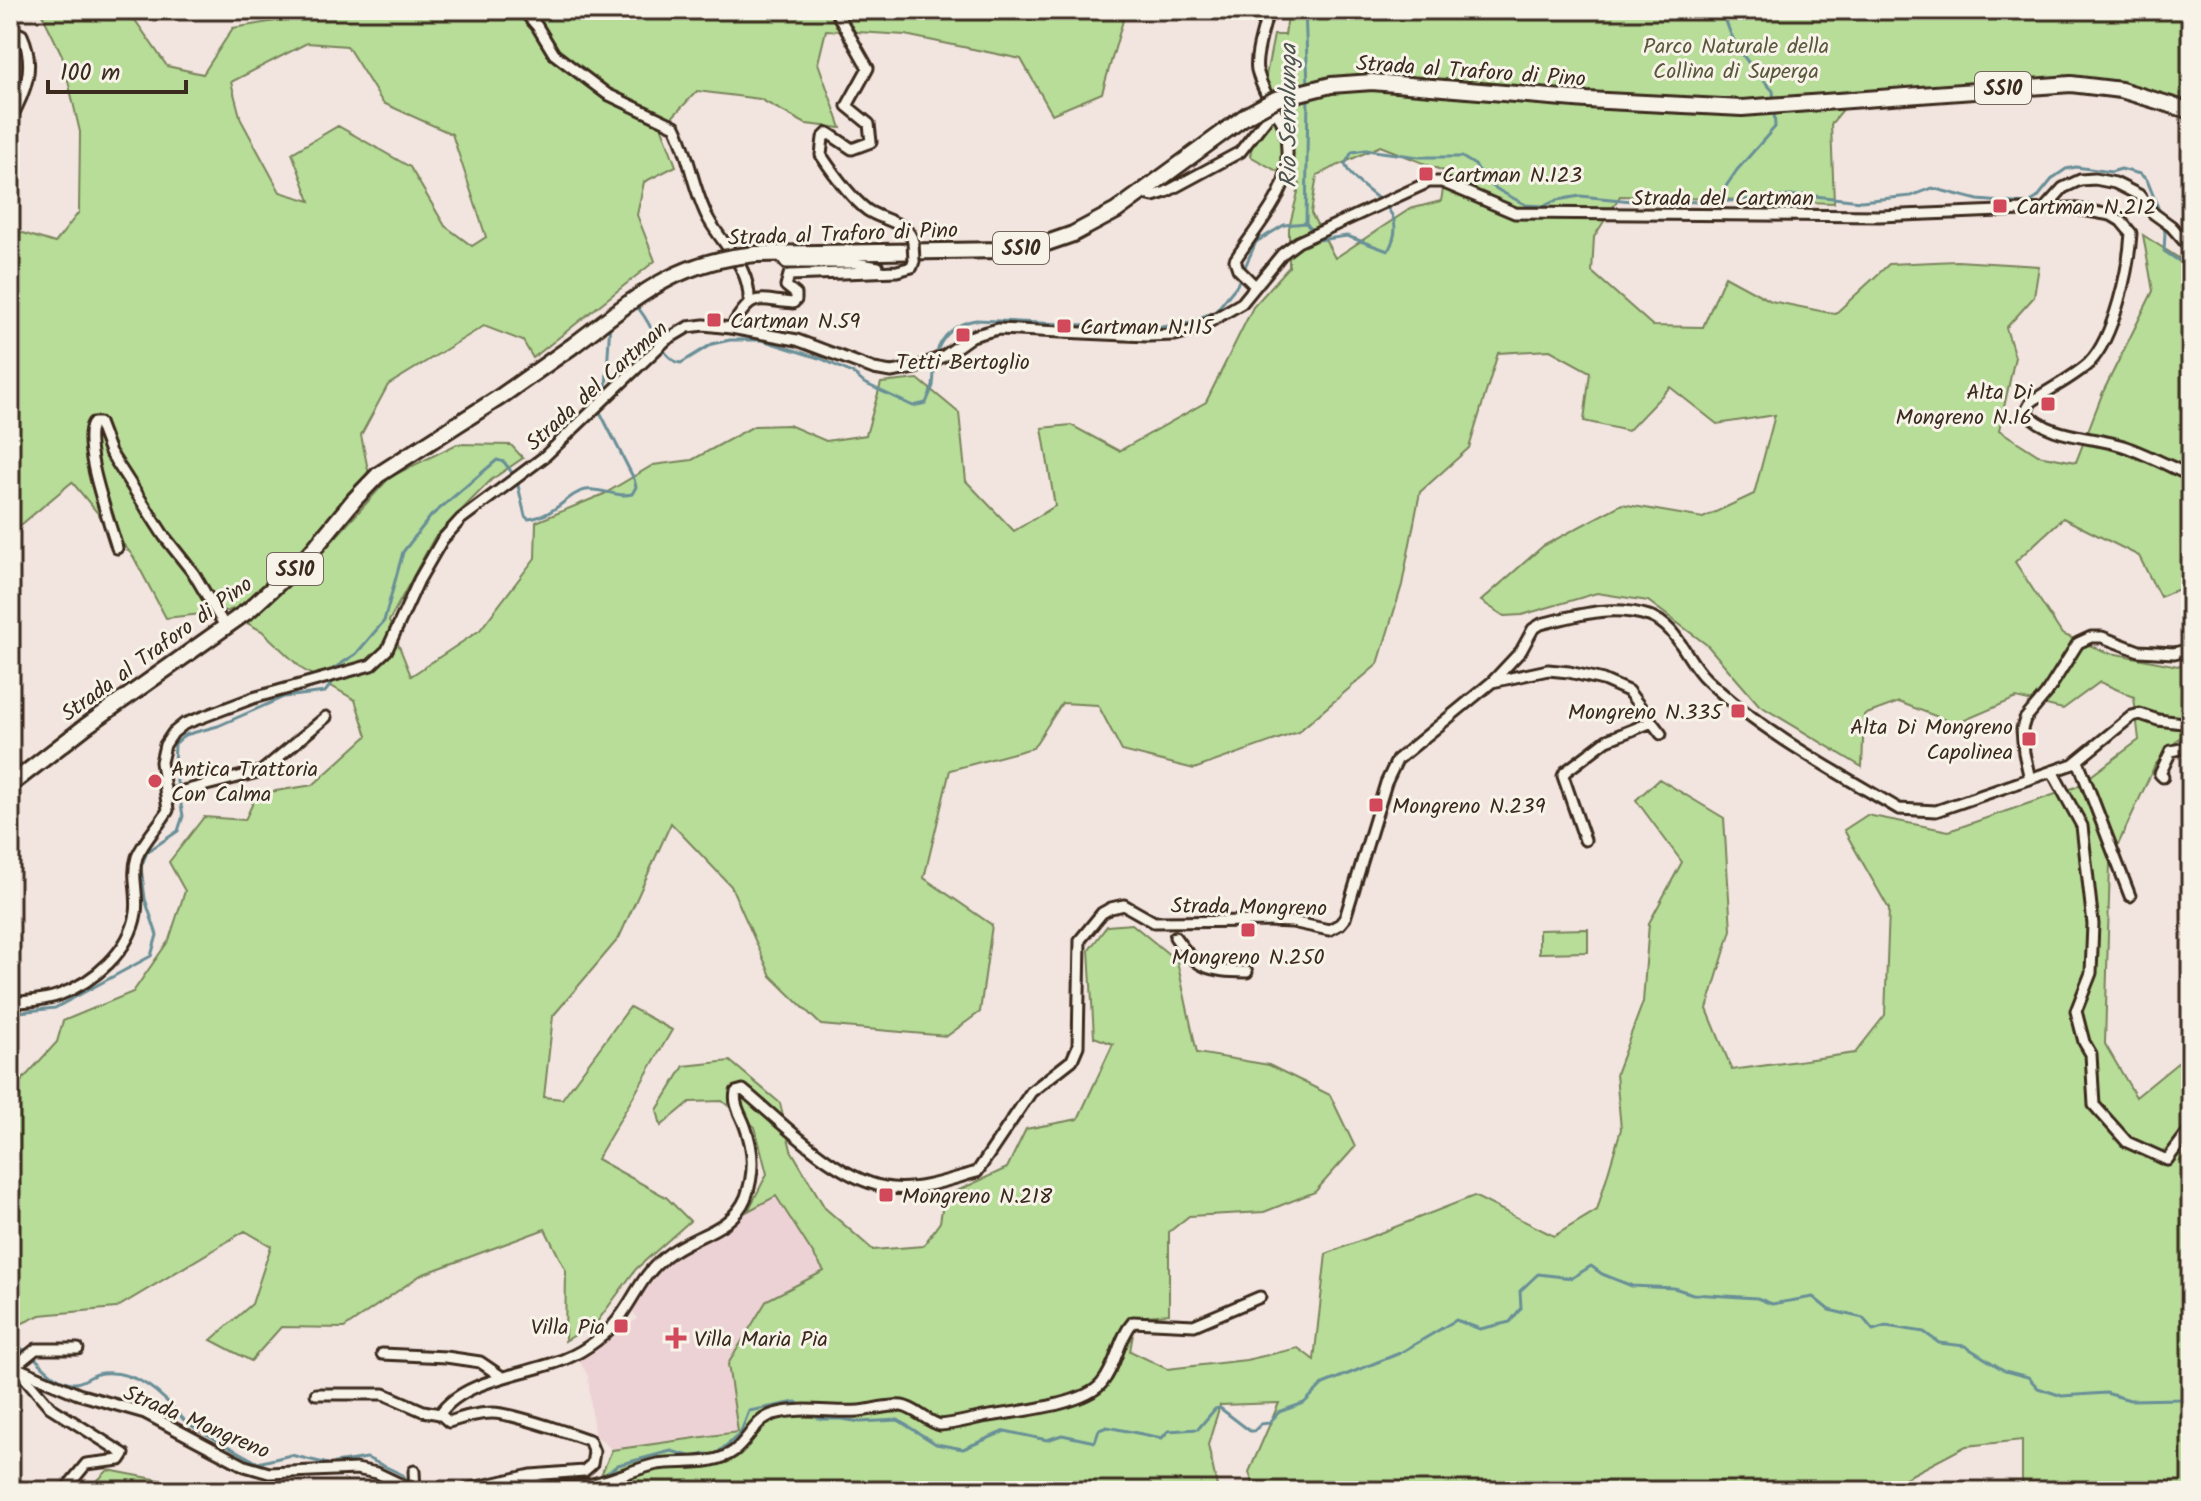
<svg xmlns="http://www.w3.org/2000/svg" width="2201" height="1501" viewBox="0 0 2201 1501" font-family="Kalam,sans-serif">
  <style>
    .built { fill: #ecd2d4 }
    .green { fill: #b7dd98; stroke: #79845b; stroke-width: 2; fill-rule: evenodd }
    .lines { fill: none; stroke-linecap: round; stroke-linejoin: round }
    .stream { stroke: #698f97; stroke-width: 3 }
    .minor-casing { stroke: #3b2a1e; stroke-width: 15 }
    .primary-casing { stroke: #3b2a1e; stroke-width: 20 }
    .minor { stroke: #f7f3e8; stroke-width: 9 }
    .primary { stroke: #f7f3e8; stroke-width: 14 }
    .minor-bridge-casing { stroke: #3b2a1e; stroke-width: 15; stroke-linecap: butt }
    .primary-bridge-casing { stroke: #3b2a1e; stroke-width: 20; stroke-linecap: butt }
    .minor-bridge { stroke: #f7f3e8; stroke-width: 9 }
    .primary-bridge { stroke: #f7f3e8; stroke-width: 14 }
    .poi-dot { fill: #d1495b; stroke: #f7f3e8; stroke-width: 3 }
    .labels { text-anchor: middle; stroke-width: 6; stroke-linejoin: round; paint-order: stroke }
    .shield { fill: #f7f3e8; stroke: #73665b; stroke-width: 2 }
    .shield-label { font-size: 20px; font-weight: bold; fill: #3b2a1e }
    .park-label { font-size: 22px; fill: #5a573c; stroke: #f7f3e8 }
    .street-label { font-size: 22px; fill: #3b2a1e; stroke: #f7f3e8 }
    .poi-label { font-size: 22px; fill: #3b2a1e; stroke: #f7f3e8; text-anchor: start }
    .water-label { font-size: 24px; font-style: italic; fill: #4e5450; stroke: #f7f3e8 }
  </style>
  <rect width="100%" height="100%" fill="#f2e4df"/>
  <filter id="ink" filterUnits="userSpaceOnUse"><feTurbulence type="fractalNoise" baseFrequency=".0125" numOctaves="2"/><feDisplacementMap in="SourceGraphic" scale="16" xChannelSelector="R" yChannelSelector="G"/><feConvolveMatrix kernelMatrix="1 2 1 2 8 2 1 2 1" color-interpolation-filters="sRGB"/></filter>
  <g filter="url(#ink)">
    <path class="built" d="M776 1196 824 1271 767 1300 739 1432 612 1450 594 1433 588 1376 578 1358 637 1319 631 1307 649 1276 683 1250 723 1234 748 1211Z"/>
    <path class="green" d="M40 10H128L167 66 203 74 233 28 288 19 286 10H1126L1102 93 1052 114 1021 59 905 35 826 30 818 63 841 128 806 124 760 99 697 91 662 128 676 166 644 182 637 215 655 261 533 358 523 341 484 326 388 385 361 435 369 475 328 523 244 605 228 611 166 618 133 556 72 482 10 534V229L55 243 79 212 80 132 62 55ZM307 43 347 46 383 103 452 134 486 237 472 246 445 226 410 167 338 126 292 153 310 201 280 192 241 120 231 82Z
      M1289 10H2191V104L2074 77 1854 96 1831 124 1834 203 1620 196 1594 237 1592 272 1653 326 1703 327 1725 276 1771 301 1835 314 1889 264 1957 261 2039 266 2034 297 2006 328 2015 357 1999 430 2038 455 2076 462 2103 392 2153 291 2143 235 2191 266V584L2160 597 2139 556 2063 518 2015 562 2062 634 2106 652 2178 666 2191 659V735L2183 734 2155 765 2110 862 2105 1044 2136 1097 2191 1052V1148L2180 1161 2191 1163V1491L2022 1489V1440L1966 1446 1898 1482 1896 1491H1255L1249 1472 1279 1403 1220 1405 1208 1445 1218 1491H594L612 1450 738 1432 728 1364 767 1300 824 1271 776 1196 748 1211 767 1174 755 1127 722 1101 690 1102 661 1126 657 1110 684 1066 730 1061 780 1103 791 1150 825 1208 873 1250 923 1246 940 1222 944 1197 1007 1168 1026 1129 1078 1119 1113 1044 1094 1037 1089 950 1107 926 1132 924 1177 961 1197 1053 1269 1065 1330 1095 1355 1147 1315 1192 1264 1212 1189 1216 1169 1232V1314L1136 1317 1130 1351 1167 1369 1246 1360 1298 1348 1314 1360 1326 1254 1474 1196 1554 1236 1597 1210 1621 1129 1616 1074 1643 1002 1649 923 1682 862 1636 800 1659 779 1724 818 1731 930 1707 1009 1732 1070 1855 1053 1885 1015 1889 909 1844 830 1867 815 1949 831 2076 787 2139 740 2134 697 2100 682 2063 709 2016 698 1956 724 1899 702 1864 715 1862 767 1759 705 1707 645 1648 601 1597 593 1522 615 1504 616 1481 601 1543 546 1622 504 1703 518 1754 494 1775 415 1717 424 1670 387 1628 431 1584 421 1590 372 1550 350 1498 353 1469 448 1420 492 1402 585 1378 664 1298 732 1194 769 1122 751 1098 705 1062 703 1033 748 950 770 924 878 992 925 980 1012 947 1036 821 1025 771 976 731 886 671 823 619 938 553 1016 544 1097 562 1099 630 1007 672 1030 597 1159 666 1197 690 1221 636 1269 597 1322 565 1341 566 1271 545 1229 421 1275 344 1328 281 1327 251 1361 211 1340 252 1304 271 1246 245 1231 116 1308 40 1315 10 1329V1089H14L57 1042 63 1021 133 992 169 940 185 891 169 862 204 817 245 820 257 794 313 785 367 736 355 700 302 669 262 631 247 623 308 568 390 477 457 444 511 445 523 458 491 480 434 538 389 621 411 676 480 630 535 558 536 522 604 494 653 465 692 460 754 426 789 425 826 441 866 435 881 383 918 379 959 413 966 481 1014 531 1055 506 1042 428 1071 425 1119 451 1206 402 1253 307 1289 267V228L1300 184 1250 156 1274 35H1285ZM1380 146 1446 172 1441 201 1410 209 1335 258 1311 213 1317 175Z
      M1588 929V952L1539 953V930Z
      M108 1470 217 1491H87Z"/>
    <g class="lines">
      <path class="stream" d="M1305 10 1308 87
        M1723 10C1730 44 1750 66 1773 91L1774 102
        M1716 201 1737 170 1775 127 1774 109
        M1306 223 1319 240 1347 236 1388 251C1415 203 1357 196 1345 164L1352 152 1366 150 1419 157H1462L1475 165 1488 183 1500 191 1526 205 1544 206 1557 200 1580 196 1632 201 1716 202 1805 195 1861 201 1911 196 1932 188 1978 200 2027 204 2037 198 2053 178 2066 169 2076 167 2111 172 2121 169 2140 174 2147 180 2161 215
        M1306 223 1308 95
        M2163 223 2165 233 2164 251 2182 263H2191
        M633 308 637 307C653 323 656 350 676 362L681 363 712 344 730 340H762L822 359 854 374 864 383 913 406 926 403 933 386 935 362
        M936 355C941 335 957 323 976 320L1153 328 1186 324 1216 311 1237 285 1256 242 1284 225 1306 223
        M596 403 606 388 610 322
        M517 481 525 516 528 519C557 516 567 493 586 490 602 488 617 498 632 494L636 487 634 479 599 410
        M10 1013 55 1008 151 956 157 935 145 899 141 867 147 852 178 831 183 816 174 765 175 744 185 735 218 726 284 697 325 692 332 683 333 669 356 654 384 621 403 552 431 516 497 460 504 462 513 474
        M10 1345 28 1351
        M33 1356C44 1367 56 1382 73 1383 83 1384 91 1374 102 1373 138 1370 163 1395 184 1420
        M809 1414 820 1419H842L860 1422 898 1420 936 1444 963 1449 1005 1431 1047 1440 1062 1435 1095 1442 1099 1430 1107 1427 1162 1438 1168 1431 1198 1429 1215 1409 1220 1408 1250 1431H1254L1261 1424 1269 1423 1279 1412 1304 1403 1323 1384 1400 1353 1456 1320 1480 1329 1510 1322 1521 1308 1520 1291 1538 1274 1572 1278 1591 1266 1602 1274 1632 1286 1674 1288 1693 1294 1757 1298 1772 1304 1813 1297 1829 1310 1863 1318 1873 1330 1886 1326 1924 1332 1939 1343 1965 1346 2005 1371 2028 1377 2038 1388 2062 1396 2106 1393 2130 1400 2181 1399 2191 1395
        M192 1426 258 1463 291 1455 328 1464
        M335 1463 367 1458 403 1475 408 1482
        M602 1477 618 1465 671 1451 693 1457 706 1454 715 1455 740 1434 749 1411 796 1402 801 1406
        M517 1491 521 1490
        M600 1491V1487"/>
      <defs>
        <path id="minor" d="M523 10 537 26 554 54 607 94 675 126C690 156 693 191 709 220 725 248 751 268 749 303
          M835 10 868 68 847 106 869 124 871 142 852 149 828 133 823 138 821 155C833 173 850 197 867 210 883 221 909 222 913 242
          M10 30 22 35C36 66 26 91 10 120
          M1141 193 1153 196 1166 192 1240 152 1269 115 1275 114
          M2045 208 2063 188 2080 180 2095 179 2115 183 2139 195 2153 213 2171 226 2191 249
          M778 253 786 263H855L878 267
          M1254 285 1238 269 1235 260C1249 238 1278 203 1284 181 1288 165 1289 135 1281 120 1271 104 1262 89 1257 70 1254 56 1265 25 1268 10
          M731 328C753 291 756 300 793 303L796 300V294L786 286 789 275 897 271 912 267 914 261
          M117 548C110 523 80 443 93 423H99L110 452 164 536 194 574 226 628
          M1492 682 1548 670 1569 672 1603 680 1628 691 1661 734
          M2078 761 2130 896
          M2052 771 2082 826 2093 924 2091 973 2076 1011 2084 1042 2091 1054 2094 1105 2127 1142 2167 1160 2191 1128
          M2163 777 2160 774 2171 751 2191 747
          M2030 779 2024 753 2022 729 2025 719 2046 694 2078 643 2091 637H2102L2139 651 2174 653 2191 649
          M167 795 262 771 326 717
          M1585 840 1563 776 1565 772 1607 740 1652 722
          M1175 937C1198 970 1208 971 1247 972
          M10 1003C26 1001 44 1001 59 995 94 982 130 951 136 913 139 894 131 876 137 857 144 840 159 826 168 810L161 762 165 745 173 733 184 724 253 698 371 665 387 650 419 580 442 540 461 519 544 457 666 340 688 327 704 325 731 328 797 340 874 369 891 372 915 368 944 356 972 336 998 329 1147 336 1175 335 1197 329 1242 303 1282 254 1298 242 1429 182H1442L1515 213 1879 216 2071 208 2111 215 2121 221 2131 233C2129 268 2114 338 2089 363 2073 378 2049 389 2031 402L2026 411C2047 438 2092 436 2123 446 2146 454 2169 466 2191 476
          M382 1354 446 1357 480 1362 502 1377
          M10 1365 78 1394 145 1413 245 1466 269 1473 356 1469 377 1473 415 1491
          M316 1394H384L423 1411 440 1414
          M414 1471 415 1491
          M519 1479C538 1486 566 1488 586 1485 610 1482 633 1469 657 1464 681 1460 713 1467 734 1451 749 1440 755 1419 774 1414 801 1406 831 1413 859 1411 873 1410 888 1404 902 1406 915 1408 926 1421 940 1425 954 1424 968 1420 983 1417 1011 1412 1084 1406 1102 1383 1117 1365 1118 1339 1133 1322L1194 1325 1260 1297
          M10 1485 32 1491
          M64 1491 86 1464 120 1460 124 1454 50 1407 15 1366 36 1349H78
          M459 1491 531 1475 584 1471 592 1464 594 1452 589 1440C568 1433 513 1413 492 1413 477 1413 464 1417 449 1422L440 1414C463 1379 529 1374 565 1359 585 1351 610 1333 622 1314 638 1291 642 1276 665 1257 692 1234 731 1233 746 1197 755 1172 754 1150 745 1126 741 1115 733 1104 736 1092L743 1090C783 1123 839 1183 892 1188 920 1191 951 1179 977 1172L1031 1092 1072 1060 1078 1046 1080 940 1102 913 1111 908 1124 905 1154 922 1267 921 1292 922 1329 930 1340 924 1345 918 1386 783 1397 760 1492 682 1521 651 1533 629 1541 624C1578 615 1611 604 1649 616 1677 625 1686 660 1706 679 1761 731 1833 770 1899 809L1936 811 2073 764 2132 716 2140 714 2158 720 2191 724"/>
        <path id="primary" d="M1331 85 1372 82 1587 100 1742 108 2071 84 2121 90 2191 111
          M756 254 1003 250 1047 243 1073 234 1116 211 1247 115
          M10 785 86 726 249 610 308 556 354 500 378 475 500 397 571 347"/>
      </defs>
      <use href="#minor" class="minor-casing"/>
      <use href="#primary" class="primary-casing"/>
      <use href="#minor" class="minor"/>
      <use href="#primary" class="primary"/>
      <defs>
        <path id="minor-bridge" d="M913 242 914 261"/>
        <path id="primary-bridge" d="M1247 115 1276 99 1331 85
          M571 347C636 298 672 262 756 254"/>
      </defs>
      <use href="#minor-bridge" class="minor-bridge-casing"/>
      <use href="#primary-bridge" class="primary-bridge-casing"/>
      <use href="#minor-bridge" class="minor-bridge"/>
      <use href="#primary-bridge" class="primary-bridge"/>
    </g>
  </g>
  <g class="poi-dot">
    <rect x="1418" y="166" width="16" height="16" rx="4"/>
    <rect x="1992" y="198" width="16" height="16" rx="4"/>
    <rect x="706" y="312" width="16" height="16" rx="4"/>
    <rect x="1056" y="318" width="16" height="16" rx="4"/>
    <rect x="955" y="327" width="16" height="16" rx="4"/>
    <rect x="2040" y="396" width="16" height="16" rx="4"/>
    <rect x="1730" y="703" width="16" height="16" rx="4"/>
    <rect x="2021" y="731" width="16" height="16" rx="4"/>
    <circle cx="155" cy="781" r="8"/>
    <rect x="1368" y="797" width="16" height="16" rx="4"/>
    <rect x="1240" y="922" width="16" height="16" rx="4"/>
    <rect x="878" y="1187" width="16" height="16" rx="4"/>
    <rect x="613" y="1318" width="16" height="16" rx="4"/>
    <path d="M672 1326h8v8h8v8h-8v8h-8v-8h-8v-8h8z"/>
  </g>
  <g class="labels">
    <g class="shield">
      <rect x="1975" y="72" width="56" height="32" rx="6"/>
      <rect x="993" y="232" width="56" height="32" rx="6"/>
      <rect x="267" y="553" width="56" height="32" rx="6"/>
    </g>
    <g class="shield-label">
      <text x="2003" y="95">SS10</text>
      <text x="1021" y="255">SS10</text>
      <text x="295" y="576">SS10</text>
    </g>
    <g class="park-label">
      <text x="1736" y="53">Parco Naturale della<tspan x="1736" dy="25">Collina di Superga</tspan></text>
    </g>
    <g class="street-label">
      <text transform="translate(1471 70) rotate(4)" y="8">Strada al Traforo di Pino</text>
      <text x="1723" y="205">Strada del Cartman</text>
      <text transform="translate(843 233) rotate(-2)" y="8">Strada al Traforo di Pino</text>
      <text transform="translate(596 385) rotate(-42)" y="8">Strada del Cartman</text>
      <text transform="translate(156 648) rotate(-36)" y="8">Strada al Traforo di Pino</text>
      <text transform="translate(1249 906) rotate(1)" y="8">Strada Mongreno</text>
      <text transform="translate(197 1421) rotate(23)" y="8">Strada Mongreno</text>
    </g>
    <g class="poi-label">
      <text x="1442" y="182">Cartman N.123</text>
      <text x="2016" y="214">Cartman N.212</text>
      <text x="730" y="328">Cartman N.59</text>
      <text x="1080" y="334">Cartman N.115</text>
      <text x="963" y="369" text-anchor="middle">Tetti Bertoglio</text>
      <text x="2032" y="399" text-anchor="end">Alta Di<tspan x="2032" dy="25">Mongreno N.16</tspan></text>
      <text x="1722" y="719" text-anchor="end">Mongreno N.335</text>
      <text x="2013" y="734" text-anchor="end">Alta Di Mongreno<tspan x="2013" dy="25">Capolinea</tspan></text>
      <text x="171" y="776">Antica Trattoria<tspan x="171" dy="25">Con Calma</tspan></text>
      <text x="1392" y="813">Mongreno N.239</text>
      <text x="1248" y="964" text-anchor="middle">Mongreno N.250</text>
      <text x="902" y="1203">Mongreno N.218</text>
      <text x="605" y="1334" text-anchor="end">Villa Pia</text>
      <text x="694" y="1346">Villa Maria Pia</text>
    </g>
    <g class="water-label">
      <text transform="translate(1288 116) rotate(-90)" y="8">Rio Serralunga</text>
    </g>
  </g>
  <rect width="2201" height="1501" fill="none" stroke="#f7f3e8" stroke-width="40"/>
  <rect x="20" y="20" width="2161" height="1461" fill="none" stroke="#3b2a1e" stroke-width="3" filter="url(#ink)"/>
  <path d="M48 80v12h138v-12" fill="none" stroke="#3b2a1e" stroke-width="4"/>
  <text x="60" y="80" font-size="24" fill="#3b2a1e" stroke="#f7f3e8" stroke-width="6" paint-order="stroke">100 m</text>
</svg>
